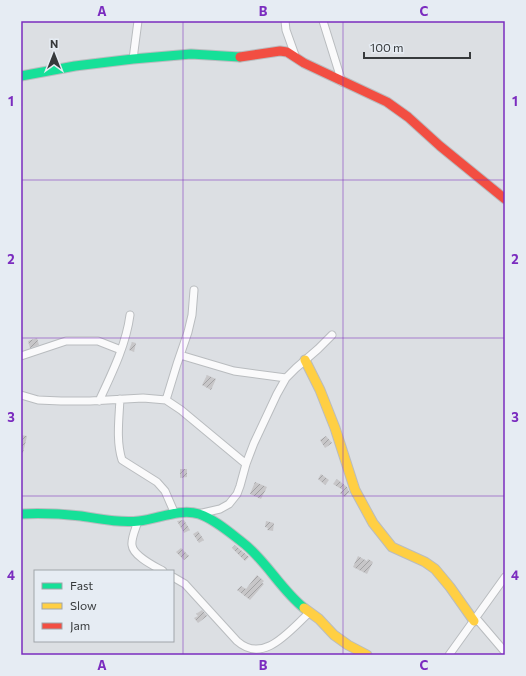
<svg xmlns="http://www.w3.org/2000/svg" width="526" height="676" viewBox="0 0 526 676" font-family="Commissioner,sans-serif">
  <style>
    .building { fill: url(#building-hatch) }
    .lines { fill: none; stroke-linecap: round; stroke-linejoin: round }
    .street-casing { stroke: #b9bcbf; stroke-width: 9 }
    .fast-casing { stroke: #b9bcbf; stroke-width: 11 }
    .slow-casing { stroke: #b9bcbf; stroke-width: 11 }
    .jam-casing { stroke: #b9bcbf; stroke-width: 11 }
    .street { stroke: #fafafb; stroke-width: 7 }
    .fast { stroke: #16e098; stroke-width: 9 }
    .slow { stroke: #ffcf43; stroke-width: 9 }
    .jam { stroke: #f24e42; stroke-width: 9 }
    .grid { fill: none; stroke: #7b2cbf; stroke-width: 1; stroke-opacity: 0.55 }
    .neatline { fill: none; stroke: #7b2cbf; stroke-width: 1.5 }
    .grid-label { font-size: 13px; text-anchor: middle; font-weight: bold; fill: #7b2cbf }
  </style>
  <defs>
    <pattern id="building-hatch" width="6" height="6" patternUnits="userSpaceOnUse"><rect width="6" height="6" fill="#c7c6c8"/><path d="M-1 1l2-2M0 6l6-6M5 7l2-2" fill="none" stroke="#a2a2a4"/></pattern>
  </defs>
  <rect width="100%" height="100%" fill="#dcdfe3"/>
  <path class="building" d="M37 338 39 345 30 348 28 341Z
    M132 342 136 343 134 352 129 350Z
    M207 375 216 379 211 390 202 385Z
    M21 435 27 436 23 453 21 452Z
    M326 436 332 443 325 448 320 440Z
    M180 469H187V477L180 478Z
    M321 474 329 480 325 485 318 479Z
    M337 479 347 487 350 494 348 493 345 497 340 493 343 490 333 484Z
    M255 482 267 487 261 499 250 494Z
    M184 520 190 530 184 533 177 521Z
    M266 521 274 523 273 531 267 530 268 528 265 527Z
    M198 531 204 540 199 543 193 534Z
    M235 545 249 557 245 561 232 548Z
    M181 548 189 556 184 560 176 552Z
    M358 556 367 561 368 559 373 562 367 574 353 567Z
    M257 575 264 581 262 583 264 584 250 600 237 590 241 586 246 589Z
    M202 610 207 616 198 623 194 618 198 616 196 614Z"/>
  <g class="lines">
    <defs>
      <path id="street" d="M285 21 286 30 296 58
        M323 21 342 82
        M133 59 138 21
        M180 355 234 371 286 378
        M21 356 66 341H98L121 350
        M21 395 38 400 61 401H90L143 398 166 400 181 410 246 464
        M120 399C119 419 116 441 122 460L157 482 165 491 175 514
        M166 400 177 364 188 332 192 315 194 290
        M99 401C112 373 126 345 130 315
        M198 514 220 509 229 504 237 494 240 486 246 464 254 443 277 394 286 378 296 368 318 349 332 335
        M138 521C136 528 131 538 132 545 133 556 154 566 163 571
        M173 577 185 584 237 641C264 665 290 630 310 612
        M476 618 505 652
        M449 655 505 577"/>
      <path id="fast" d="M21 76 75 66 133 59 191 54 240 57
        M21 514C41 513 62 514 81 516 100 519 120 523 139 521 158 519 180 508 199 514 214 519 229 532 242 542 265 559 281 590 304 608"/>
      <path id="slow" d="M305 360 320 390 335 428 355 490 373 523 392 547 425 562 435 569 450 587 474 621
        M304 608 319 619 334 635 348 645 367 655"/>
      <path id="jam" d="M240 57 280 51 287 52 304 63 387 102 408 117 440 146 505 199"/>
    </defs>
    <use href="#street" class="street-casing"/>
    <use href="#fast" class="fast-casing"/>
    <use href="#slow" class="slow-casing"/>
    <use href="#jam" class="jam-casing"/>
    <use href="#street" class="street"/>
    <use href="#fast" class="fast"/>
    <use href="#slow" class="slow"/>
    <use href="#jam" class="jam"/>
  </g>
  <path class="grid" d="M183 21V655M343 21V655M21 180H505M21 338H505M21 496H505"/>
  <rect width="526" height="676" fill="none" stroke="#e6ecf3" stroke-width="44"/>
  <rect x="34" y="570" width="140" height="72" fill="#e6ecf3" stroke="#a0a5aa"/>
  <rect x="42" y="583" width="20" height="6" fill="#16e098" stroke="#a0a5aa"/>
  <text x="70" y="590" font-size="12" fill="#373a3c">Fast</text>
  <rect x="42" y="603" width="20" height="6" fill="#ffcf43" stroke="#a0a5aa"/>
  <text x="70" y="610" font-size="12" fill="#373a3c">Slow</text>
  <rect x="42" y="623" width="20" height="6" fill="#f24e42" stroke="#a0a5aa"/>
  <text x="70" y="630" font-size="12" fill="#373a3c">Jam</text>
  <g transform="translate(54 54)" stroke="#e6ecf3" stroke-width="3" paint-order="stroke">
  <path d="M0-3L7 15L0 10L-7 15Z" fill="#373a3c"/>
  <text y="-6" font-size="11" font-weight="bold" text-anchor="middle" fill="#373a3c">N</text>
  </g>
  <path d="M364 52v6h106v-6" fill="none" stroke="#373a3c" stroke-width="2"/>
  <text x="370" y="52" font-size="12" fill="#373a3c" stroke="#e6ecf3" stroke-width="3" paint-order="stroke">100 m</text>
  <rect x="22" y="22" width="482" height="632" class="neatline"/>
  <g class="grid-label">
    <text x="102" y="16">A</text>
    <text x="263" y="16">B</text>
    <text x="424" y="16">C</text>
    <text x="11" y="106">1</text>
    <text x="515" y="106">1</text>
    <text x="11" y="264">2</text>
    <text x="515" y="264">2</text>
    <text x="11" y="422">3</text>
    <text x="515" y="422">3</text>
    <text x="11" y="580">4</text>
    <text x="515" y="580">4</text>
    <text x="102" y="670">A</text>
    <text x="263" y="670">B</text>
    <text x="424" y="670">C</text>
  </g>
</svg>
